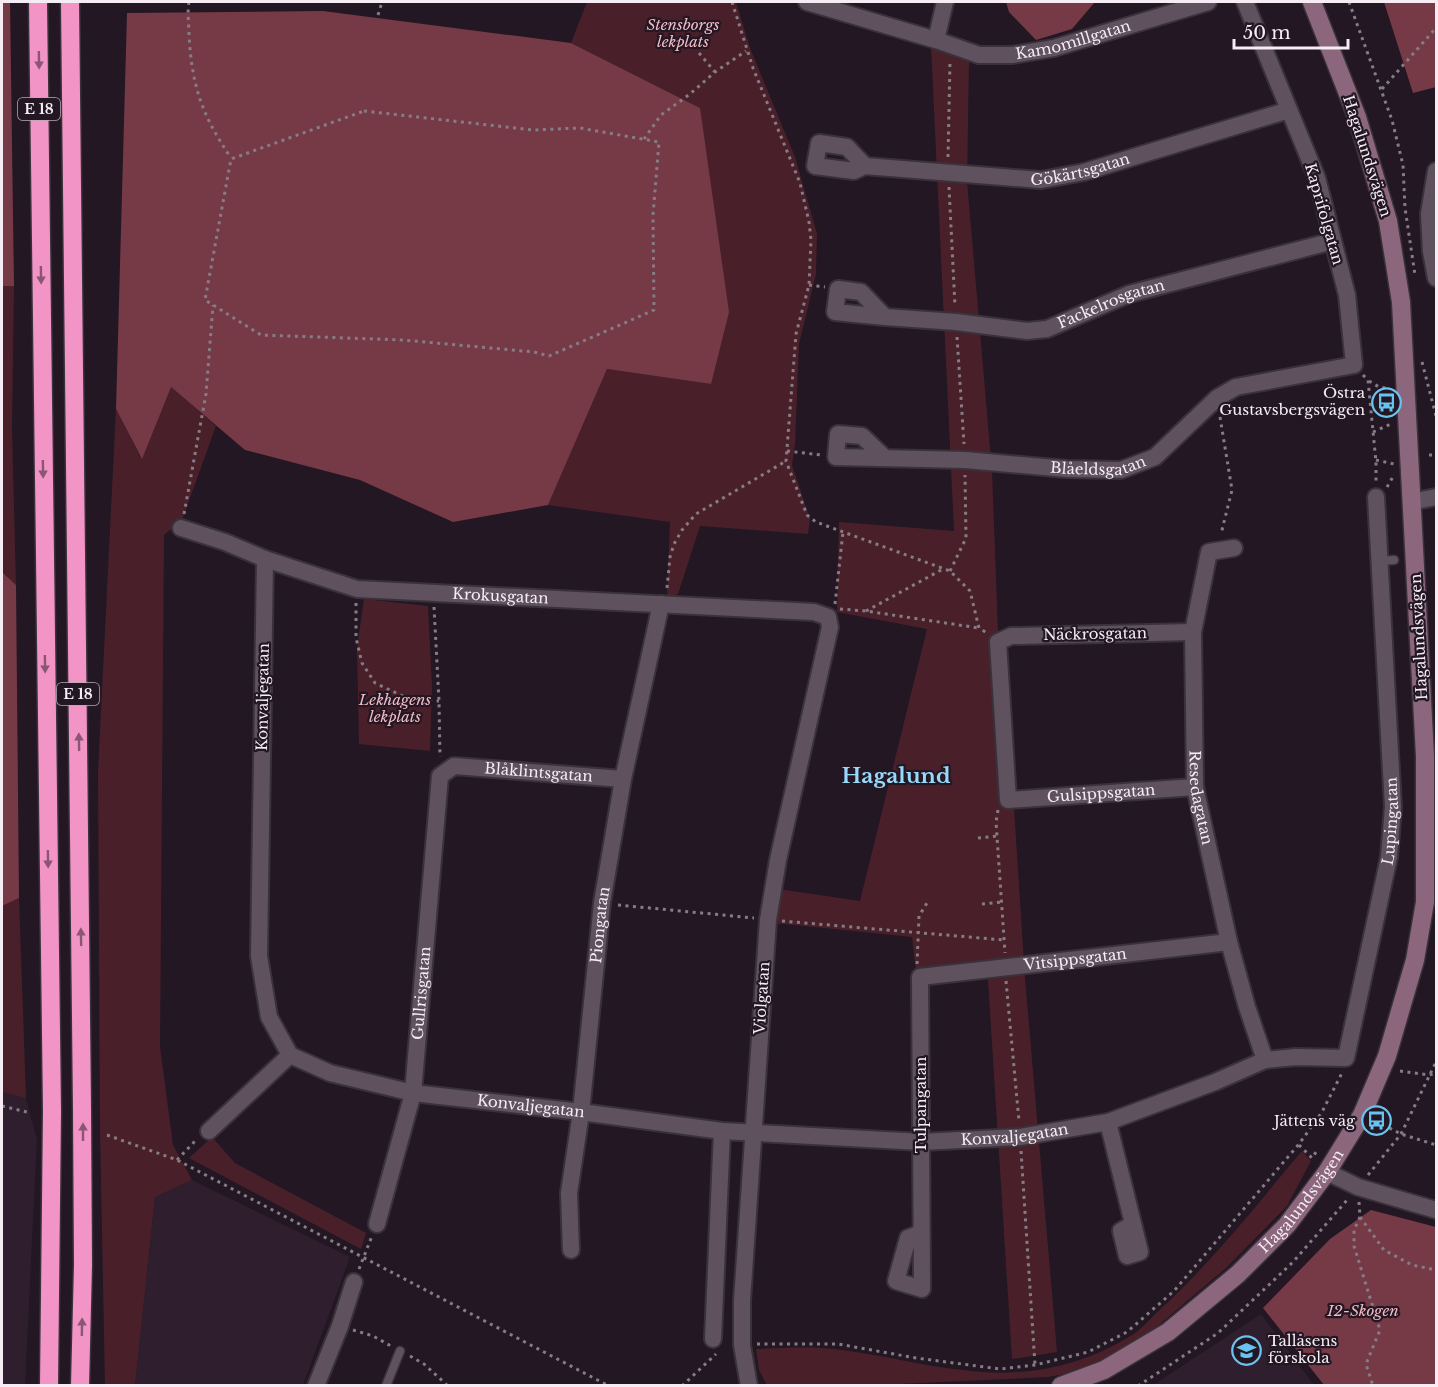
<svg xmlns="http://www.w3.org/2000/svg" width="1438" height="1387" viewBox="0 0 1438 1387" font-family="'Libre Baskerville',serif">
  <style>
    .built { fill: #2f1e2e }
    .green { fill: #492029 }
    .forest { fill: #763a47 }
    .lines { fill: none; stroke-linecap: round; stroke-linejoin: round }
    .lane-casing { stroke: #3a323a; stroke-width: 11 }
    .street-casing { stroke: #3a323a; stroke-width: 20 }
    .secondary-casing { stroke: #3a323a; stroke-width: 21 }
    .highway-casing { stroke: #3a323a; stroke-width: 21 }
    .path { stroke: #867c86; stroke-width: 3; stroke-dasharray: 3 4.5; stroke-linecap: butt }
    .lane { stroke: #5f525e; stroke-width: 8 }
    .street { stroke: #5f525e; stroke-width: 16 }
    .secondary { stroke: #8b667d; stroke-width: 18 }
    .highway { stroke: #f294c5; stroke-width: 18 }
    .oneway { fill: #8a5674 }
    .labels { text-anchor: middle; stroke-width: 4.5; stroke-linejoin: round; paint-order: stroke }
    .shield { fill: #221722; stroke: #b6acb5; stroke-width: 1.5 }
    .shield-label { font-size: 14px; font-weight: bold; fill: #f5ecf4 }
    .park-label { font-size: 15px; font-style: italic; fill: #f5bac5; stroke: #221722 }
    .street-label { font-size: 15px; fill: #f5ecf4; stroke: #221722 }
    .poi-label { font-size: 15px; fill: #f5ecf4; stroke: #221722; text-anchor: end }
    .district-label { font-size: 21px; font-weight: bold; fill: #98d8fa; stroke: #221722 }
  </style>
  <rect width="100%" height="100%" fill="#221722"/>
  <path class="built" d="M2 1092 26 1098 37 1140 25 1385H2Z
    M192 1180 350 1257 303 1385 135 1386 155 1197Z
    M1261 1314 1314 1385H1153Z"/>
  <path class="green" d="M587 2H736L750 48 795 157 817 234 816 274 799 344 795 444 792 465 810 519 808 534 700 526 678 594 667 598 670 522 548 505 607 369 711 384 700 108 571 43Z
    M931 46 969 60 967 181 992 471 998 632 1014 808 1025 978 1057 1352 1012 1359 987 964 916 970 912 937 775 923 778 889 860 901 927 629 837 612 839 522 954 531Z
    M2 286H14L12 428 16 585 2 572Z
    M170 386 216 426 182 520 164 535 160 1047 173 1145 192 1180 155 1197 135 1385 105 1386 100 1131 98 771 116 409 141 458Z
    M364 599 428 606 432 686 430 751 359 744 357 648Z
    M19 898 26 1098 2 1092V906Z
    M212 1137 235 1163 366 1233 361 1249 189 1158Z
    M1302 1151 1311 1161 1287 1206 1226 1268 1160 1324 1123 1350 1099 1362 1075 1372 1048 1377 856 1386 767 1385 759 1370 756 1349C785 1348 814 1346 842 1350 883 1355 923 1366 963 1370 1022 1378 1078 1368 1129 1337 1143 1329 1154 1314 1166 1304 1216 1257 1258 1203 1302 1151Z"/>
  <path class="forest" d="M2 2H10L14 286H2Z
    M1006 2H1095L1072 29 1036 40 1009 12Z
    M1384 2H1436V87L1413 93Z
    M323 11 571 43 700 108 729 312 711 384 607 369 548 505 453 522 360 480 245 450 171 387 142 459 116 409 127 13Z
    M2 572 16 585 19 898 2 906Z
    M1371 1210 1436 1227V1385H1324L1263 1308 1330 1239Z"/>
  <g class="lines">
    <defs>
      <path id="lane" d="M1379 561 1394 560
        M386 1386 400 1351"/>
      <g id="street">
        <path id="s1" d="M807 2 936 40 979 55H1012L1054 48 1208 2"/>
        <path d="M936 40 945 2"/>
        <path id="s2" d="M865 166 847 147 819 143 815 166 854 171 865 166 1041 180 1084 172 1289 110"/>
        <path d="M1436 171 1429 214 1431 251 1436 278"/>
        <path id="s3" d="M885 317 835 312 838 289 861 292 885 317 956 322 1027 331 1047 329 1129 294 1333 241"/>
        <path id="s4" d="M885 458 862 436 838 434 836 457 965 460 1067 469 1121 470 1155 457 1217 398 1236 387 1354 365 1347 295 1317 178 1245 2"/>
        <path d="M1411 502 1436 497"/>
        <path id="s5" d="M181 528 225 542 265 559 357 589 814 612 828 617 830 627 778 860 768 920 742 1301V1345L749 1386"/>
        <path id="s6" d="M1234 548 1209 552 1193 632 1195 787 1229 942 1247 1007 1265 1060"/>
        <path id="s7" d="M265 559 259 956 269 1017 290 1055 330 1073 413 1093 581 1112 722 1131 922 1142 1020 1137 1108 1122 1215 1082 1265 1060 1296 1057 1346 1058 1389 857 1393 807 1376 497"/>
        <path id="s8" d="M1193 632 1011 636 998 642 1008 800 1195 787"/>
        <path d="M1108 1122 1140 1252 1127 1256 1121 1231 1133 1224"/>
        <path d="M209 1131 290 1055"/>
        <path d="M1327 1172 1358 1187 1436 1210"/>
        <path id="s9" d="M377 1224 413 1093 440 776 454 766 623 779"/>
        <path id="s10" d="M921 1233 908 1238 896 1281 922 1289 920 977 1229 942"/>
        <path id="s11" d="M571 1250 569 1193 581 1112 602 903 623 779 661 604"/>
        <path d="M713 1339 722 1131"/>
        <path d="M316 1386 340 1326 354 1282"/>
      </g>
      <g id="secondary">
        <path id="s12" d="M1061 1386 1104 1370 1168 1332 1238 1274 1287 1225 1327 1172 1362 1115 1387 1056 1415 960 1425 902V756L1401 302 1388 221 1357 117 1312 2"/>
      </g>
      <path id="highway" d="M38 2 52 1111 49 1386
        M70 2 82 1109 83 1265 80 1386"/>
    </defs>
    <use href="#lane" class="lane-casing"/>
    <use href="#street" class="street-casing"/>
    <use href="#secondary" class="secondary-casing"/>
    <use href="#highway" class="highway-casing"/>
    <path class="path" d="M189 2C187 12 189 24 189 35 192 87 202 115 231 158
      M732 2 753 68 800 183 809 222 811 240 809 285 796 334 786 461 807 515 816 522 950 571 970 591 979 628 987 633
      M1349 2 1392 120 1403 165 1405 208 1415 275
      M378 15 382 2
      M699 53 715 72
      M1382 89 1436 28
      M364 111 533 130 580 128 659 142 653 215 654 310 549 356 534 352 403 340 261 335 205 300 231 159Z
      M644 139 661 115 690 94 715 72 746 51
      M948 157 950 61
      M949 187 955 306
      M809 285 825 287
      M957 337 964 444
      M1422 362 1436 416
      M1363 375 1368 380 1376 462V483
      M1369 381 1379 387 1386 388
      M1220 417 1232 490 1221 534
      M1373 432 1391 424
      M787 451 821 455
      M1429 455H1436
      M1376 460 1394 464
      M1387 487 1394 475
      M184 514 206 394 213 305
      M950 571 966 538 965 475
      M667 588 670 557 674 544 682 530 696 514 786 461
      M356 603V638L362 663 375 683 411 700 439 701
      M835 604 843 532
      M434 607 439 701 440 757
      M840 609 866 611 979 628
      M866 611 943 569
      M998 810 996 822 1005 953
      M978 838 997 836
      M982 904 1002 902
      M618 905 754 918
      M782 921 1004 940
      M917 964 919 916 927 903
      M1006 981 1019 1121
      M1400 1071 1429 1075 1436 1073
      M2 1106 31 1113
      M1376 1121 1401 1134 1436 1145
      M107 1135 177 1160 609 1386
      M1299 1145 1312 1158 1316 1152
      M1021 1151 1035 1365
      M177 1160 196 1140
      M1368 1175 1401 1134 1436 1062
      M1359 1202 1360 1217 1354 1230V1246L1380 1330 1366 1364 1373 1386
      M1360 1217 1384 1250 1412 1265 1436 1270
      M359 1269 372 1236
      M353 1330 373 1336 391 1346
      M757 1344H838L916 1358 1000 1369 1035 1365 1088 1352 1127 1332 1174 1291 1299 1144 1322 1112 1343 1071
      M410 1356 424 1364 448 1386
      M682 1386 716 1354
      M1138 1386 1218 1333 1293 1262 1348 1199"/>
    <use href="#lane" class="lane"/>
    <use href="#street" class="street"/>
    <use href="#secondary" class="secondary"/>
    <use href="#highway" class="highway"/>
  </g>
  <defs><path id="oneway-solid" d="M-6-.8H1V-3.2L6.5 0L1 3.2V.8H-6Z" transform="scale(1.5)"/></defs>
  <g class="oneway">
    <use href="#oneway-solid" transform="translate(39 60) rotate(89)"/>
    <use href="#oneway-solid" transform="translate(41 275) rotate(89)"/>
    <use href="#oneway-solid" transform="translate(43 469) rotate(89)"/>
    <use href="#oneway-solid" transform="translate(45 664) rotate(89)"/>
    <use href="#oneway-solid" transform="translate(79 742) rotate(-91)"/>
    <use href="#oneway-solid" transform="translate(48 859) rotate(89)"/>
    <use href="#oneway-solid" transform="translate(81 937) rotate(-91)"/>
    <use href="#oneway-solid" transform="translate(83 1132) rotate(-90)"/>
    <use href="#oneway-solid" transform="translate(82 1327) rotate(-89)"/>
  </g>
  <defs>
    <symbol id="bus-ring" viewBox="-11 -11 22 22"><circle r="9.5" fill="#221722" stroke="#69c3f1" stroke-width="1.5"/><path d="M-5-6H5V4H4V6H2V4H-2V6H-4V4H-5ZM-3.5-4V0h7V-4ZM-3.5 1.2v1.5H-2V1.2ZM2 1.2v1.5H3.5V1.2Z" fill="#69c3f1"/></symbol>
    <symbol id="school-ring" viewBox="-11 -11 22 22"><circle r="9.5" fill="#221722" stroke="#69c3f1" stroke-width="1.5"/><path d="M0-5L7-2L0 1L-7-2ZM-4 1L0 2.5L4 1V4Q0 6-4 4Z" fill="#69c3f1"/></symbol>
  </defs>
  <g fill-rule="evenodd">
    <use href="#bus-ring" x="1370" y="386" width="33" height="33"/>
    <use href="#bus-ring" x="1360" y="1104" width="33" height="33"/>
    <use href="#school-ring" x="1230" y="1334" width="33" height="33"/>
  </g>
  <g class="labels">
    <g class="shield">
      <rect x="18" y="98" width="42" height="22" rx="4.5"/>
      <rect x="57" y="683" width="42" height="22" rx="4.5"/>
    </g>
    <g class="shield-label">
      <text x="39" y="114">E 18</text>
      <text x="78" y="699">E 18</text>
    </g>
    <g class="park-label">
      <text x="683" y="30">Stensborgs<tspan x="683" dy="17">lekplats</tspan></text>
      <text x="395" y="705">Lekhagens<tspan x="395" dy="17">lekplats</tspan></text>
      <text x="1363" y="1316">I2-Skogen</text>
    </g>
    <g class="street-label">
      <text dy="5" stroke="none"><textPath href="#s1" startOffset="276">Kamomillgatan</textPath></text>
      <text transform="translate(1367 156) rotate(72)" y="5">Hagalundsvägen</text>
      <text dy="5" stroke="none"><textPath href="#s2" startOffset="346">Gökärtsgatan</textPath></text>
      <text transform="translate(1324 214) rotate(74)" y="5">Kaprifolgatan</text>
      <text dy="5" stroke="none"><textPath href="#s3" startOffset="363">Fackelrosgatan</textPath></text>
      <text dy="5" stroke="none"><textPath href="#s4" startOffset="342">Blåeldsgatan</textPath></text>
      <text dy="5" stroke="none"><textPath href="#s5" startOffset="330">Krokusgatan</textPath></text>
      <text transform="translate(1095 634) rotate(-1)" y="5">Näckrosgatan</text>
      <text transform="translate(1419 637) rotate(-93)" y="5">Hagalundsvägen</text>
      <text transform="translate(263 697) rotate(-89)" y="5">Konvaljegatan</text>
      <text dy="5" stroke="none"><textPath href="#s9" startOffset="556">Blåklintsgatan</textPath></text>
      <text dy="5" stroke="none"><textPath href="#s8" startOffset="448">Gulsippsgatan</textPath></text>
      <text dy="5" stroke="none"><textPath href="#s6" startOffset="273">Resedagatan</textPath></text>
      <text dy="5" stroke="none"><textPath href="#s7" startOffset="1822">Lupingatan</textPath></text>
      <text dy="5" stroke="none"><textPath href="#s11" startOffset="327">Piongatan</textPath></text>
      <text dy="5" stroke="none"><textPath href="#s10" startOffset="554">Vitsippsgatan</textPath></text>
      <text dy="5" stroke="none"><textPath href="#s9" startOffset="236">Gullrisgatan</textPath></text>
      <text transform="translate(762 998) rotate(-86)" y="5">Violgatan</text>
      <text transform="translate(921 1105) rotate(-90)" y="5">Tulpangatan</text>
      <text dy="5" stroke="none"><textPath href="#s7" startOffset="750">Konvaljegatan</textPath></text>
      <text dy="5" stroke="none"><textPath href="#s7" startOffset="1236">Konvaljegatan</textPath></text>
      <text dy="5" stroke="none"><textPath href="#s12" startOffset="308">Hagalundsvägen</textPath></text>
    </g>
    <g class="poi-label">
      <text x="1365" y="398">Östra<tspan x="1365" dy="17">Gustavsbergsvägen</tspan></text>
      <text x="1355" y="1126">Jättens väg</text>
      <text x="1268" y="1346" text-anchor="start">Tallåsens<tspan x="1268" dy="17">förskola</tspan></text>
    </g>
    <g class="district-label">
      <text x="896" y="783">Hagalund</text>
    </g>
  </g>
  <rect width="1438" height="1387" fill="none" stroke="#f5ecf4" stroke-width="6"/>
  <path d="M1234 39v9h114v-9" fill="none" stroke="#f5ecf4" stroke-width="3"/>
  <text x="1243" y="39" font-size="18" fill="#f5ecf4" stroke="#221722" stroke-width="4.5" paint-order="stroke">50 m</text>
</svg>
